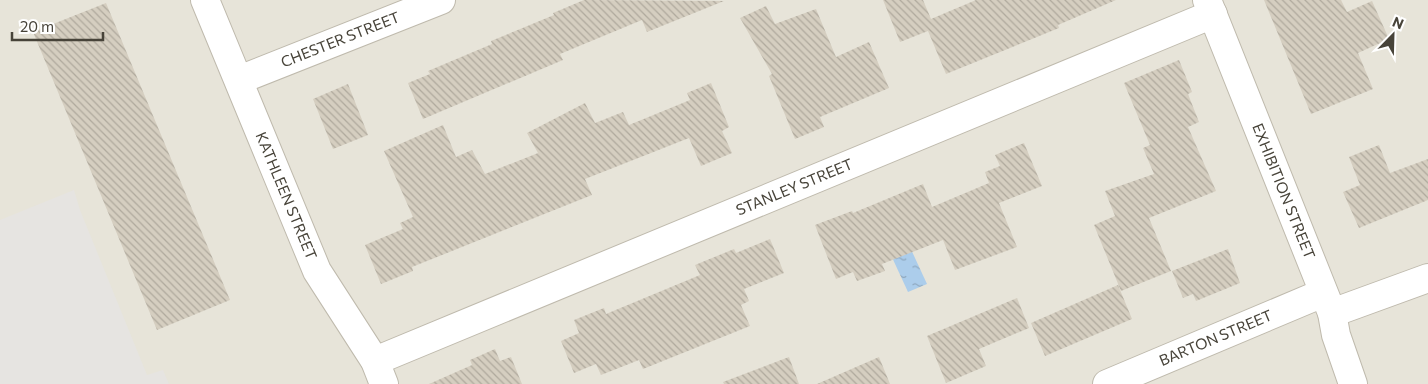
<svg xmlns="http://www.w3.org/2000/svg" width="1428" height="384" viewBox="0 0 1428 384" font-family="Commissioner,sans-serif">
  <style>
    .residential { fill: #e7e4d9 }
    .parking { fill: #e6e4e1 }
    .water { fill: url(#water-ripples) }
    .building { fill: url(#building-back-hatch) }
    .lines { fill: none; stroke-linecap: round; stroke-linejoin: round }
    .minor-casing { stroke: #bfbaad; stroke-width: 30 }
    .minor { stroke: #fff; stroke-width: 28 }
    .labels { text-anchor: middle; stroke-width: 4; stroke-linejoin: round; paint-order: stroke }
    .street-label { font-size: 15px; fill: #474339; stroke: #fff }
  </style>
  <defs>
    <pattern id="water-ripples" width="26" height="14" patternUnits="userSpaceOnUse" patternTransform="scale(1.25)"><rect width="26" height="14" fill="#accdeb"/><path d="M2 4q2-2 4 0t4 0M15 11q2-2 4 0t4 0" fill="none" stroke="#8ea8bf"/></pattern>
    <pattern id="building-back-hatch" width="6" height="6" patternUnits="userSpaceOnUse" patternTransform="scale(1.25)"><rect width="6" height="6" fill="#d5cec0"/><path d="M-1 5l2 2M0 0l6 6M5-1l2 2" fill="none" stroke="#afa99d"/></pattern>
  </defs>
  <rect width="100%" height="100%" fill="#f4f2ea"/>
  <path class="residential" d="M0 0H1428V384H0Z"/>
  <path class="parking" d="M74 190 80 210 147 375 163 370 169 384H0V220Z"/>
  <path class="water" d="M909 245 927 284 908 292 890 253Z"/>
  <path class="building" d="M584 0 724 1 647 32 642 20 560 54 563 60 423 119 408 83 430 74 428 71 492 44 491 41 554 15 553 13Z
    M883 0H923L931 19 976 0H1116L1058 25 1059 28 946 74 928 31 900 42Z
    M1264 0H1341L1347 12 1372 1 1389 39 1358 53 1373 89 1311 114Z
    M106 3 230 300 157 330 33 32Z
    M766 6 775 24 816 9 836 57 869 42 889 88 820 117 824 127 795 139 769 76 772 74 740 18Z
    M1179 60 1192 92 1188 94 1199 122 1188 127 1216 191 1149 218 1171 271 1121 291 1094 225 1115 216 1105 191 1154 174 1143 148 1150 145 1124 83Z
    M711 83 729 127 722 131 732 153 701 166 689 138 585 179 592 195 412 267 413 271 381 284 365 245 403 229 400 223 413 217 384 151 443 125 456 157 472 150 485 174 538 153 527 133 585 103 595 123 623 112 629 125 690 100 687 93Z
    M348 84 368 135 333 149 313 99Z
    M1024 143 1042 186 999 203 1017 247 955 270 943 240 882 264 885 271 857 281 853 272 836 279 815 225 852 211 853 213 923 184 932 207 989 183 985 172 1000 166 995 155Z
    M1379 145 1390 173 1428 159V200L1359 228 1343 192 1360 185 1349 157Z
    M770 239 784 273 744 289 749 301 741 305 750 326 643 369 639 360 601 375 596 364 574 373 561 341 579 333 574 320 604 308 606 314 700 275 695 265 734 249 736 253Z
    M1228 249 1240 283 1196 301 1193 294 1183 298 1172 271Z
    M1118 285 1132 319 1045 356 1031 323Z
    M1017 298 1029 328 979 349 986 366 946 383 927 336Z
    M495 349 500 361 511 357 522 384H429L472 365 470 360Z
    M789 357 799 384H724L723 382Z
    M879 357 890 384H817Z"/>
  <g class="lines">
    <defs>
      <g id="minor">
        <path id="s1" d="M205 0 317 271 375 361 384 384"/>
        <path id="s2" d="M1207 0 1332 313 1336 335 1353 384"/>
        <path id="s3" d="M239 80 441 0"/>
        <path d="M1332 313 1428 278"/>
        <path id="s4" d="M375 361 1213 14"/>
        <path id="s5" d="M1107 384 1323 293"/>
      </g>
    </defs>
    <use href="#minor" class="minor-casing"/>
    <use href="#minor" class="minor"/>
  </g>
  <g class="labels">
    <g class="street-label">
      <text dy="5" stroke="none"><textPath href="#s3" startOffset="109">CHESTER STREET</textPath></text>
      <text dy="5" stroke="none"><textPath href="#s4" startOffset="454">STANLEY STREET</textPath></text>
      <text dy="5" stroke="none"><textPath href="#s2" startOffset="206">EXHIBITION STREET</textPath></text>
      <text dy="5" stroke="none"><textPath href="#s1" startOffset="212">KATHLEEN STREET</textPath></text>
      <text dy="5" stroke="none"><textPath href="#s5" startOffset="118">BARTON STREET</textPath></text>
    </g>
  </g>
  <g transform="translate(1393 35) rotate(23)" stroke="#ffffff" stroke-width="4" paint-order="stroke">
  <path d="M0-4L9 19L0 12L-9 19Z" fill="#474339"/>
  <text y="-8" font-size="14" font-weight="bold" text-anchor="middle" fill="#474339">N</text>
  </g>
  <path d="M12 32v8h91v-8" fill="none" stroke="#474339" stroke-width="2.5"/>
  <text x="20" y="32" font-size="15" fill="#474339" stroke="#ffffff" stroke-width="4" paint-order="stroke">20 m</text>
</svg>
